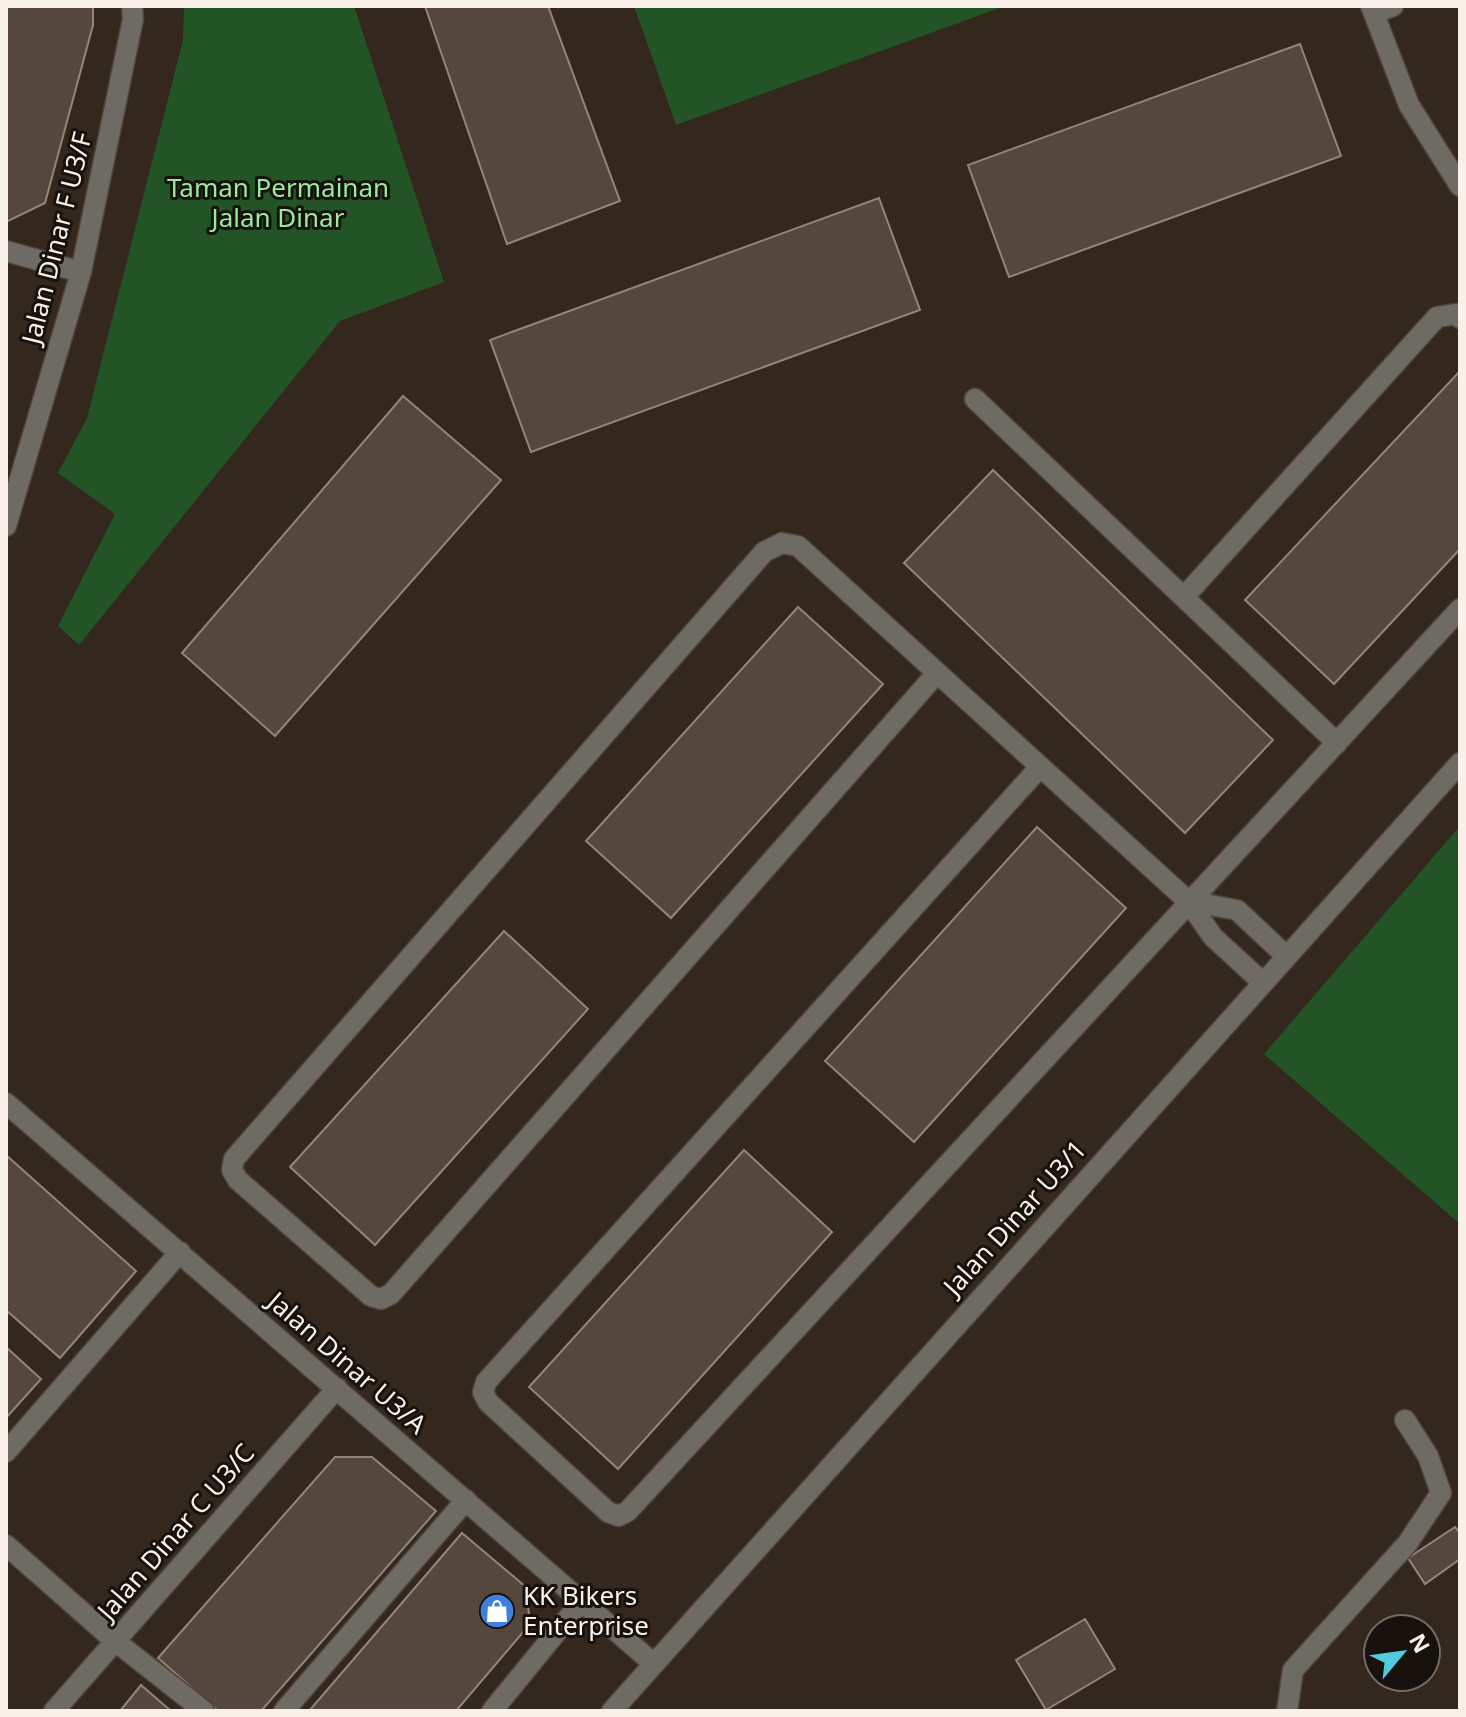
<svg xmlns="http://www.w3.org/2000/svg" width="1466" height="1717" viewBox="0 0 1466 1717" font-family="'Noto Sans',sans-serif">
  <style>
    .green { fill: #225425 }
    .building { fill: #55473d; stroke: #948579; stroke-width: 2 }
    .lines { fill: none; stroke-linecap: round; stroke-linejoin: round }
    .minor-casing { stroke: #4f443a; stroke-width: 23 }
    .minor { stroke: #6e6a64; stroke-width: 20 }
    .labels { text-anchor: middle; stroke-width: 6; stroke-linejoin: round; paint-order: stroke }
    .park-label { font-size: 26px; fill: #99ea9b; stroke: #17120e }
    .street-label { font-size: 26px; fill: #f8f0e9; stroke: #17120e }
    .poi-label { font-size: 26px; fill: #f8f0e9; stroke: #17120e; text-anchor: start }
  </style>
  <rect width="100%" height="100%" fill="#34281e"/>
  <path class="green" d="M184 6H354L444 282 340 321 79 645 58 626 115 514 58 473 87 418 183 40Z
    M634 6H1005L676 125Z
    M1460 826V1224L1264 1054Z"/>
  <path class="building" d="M6 6H93V25L45 203 6 222Z
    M425 6H548L620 201 507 244Z
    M1300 44 1341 156 1009 277 968 165Z
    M879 198 920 310 531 452 490 340Z
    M1460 371V549L1334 684 1245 600Z
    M403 396 501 480 275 736 182 653Z
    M993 470 1273 740 1185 833 904 563Z
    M798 607 883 684 671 918 586 841Z
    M1037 827 1126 908 914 1142 825 1061Z
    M504 931 588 1009 375 1245 290 1167Z
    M744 1150 832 1232 618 1469 529 1387Z
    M6 1155 136 1271 60 1358 6 1310Z
    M6 1347 41 1379 6 1418Z
    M335 1457H372L436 1511 261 1711H218L158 1658Z
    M1455 1527 1460 1533V1559L1425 1584 1408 1558Z
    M462 1533 526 1587 530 1624 456 1711H309Z
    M1085 1619 1115 1669 1046 1710 1016 1660Z
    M141 1685 171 1711H120Z"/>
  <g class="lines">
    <defs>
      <path id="minor" d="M1371 6 1409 105 1460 186
        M1374 13 1393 6
        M6 251 81 272
        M975 399 1337 743
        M6 526 81 272 133 19 132 6
        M1184 597 1437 317 1456 314 1460 318
        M937 673 391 1294 381 1299 371 1296 238 1180 232 1170 234 1159 764 552 782 543 798 546 1188 901 1213 937 1261 981
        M1040 767 486 1382 483 1392 488 1402 608 1512 619 1516 628 1511 1460 609
        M1188 901 1237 910 1285 955
        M6 1103 653 1663
        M6 1452 180 1252
        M6 1545 115 1641 204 1711
        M54 1711 337 1388
        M284 1711 466 1500
        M492 1711 582 1601
        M612 1711 1460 763
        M1287 1711 1293 1670 1407 1544 1441 1493 1428 1456 1405 1420"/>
    </defs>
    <use href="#minor" class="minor-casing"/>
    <use href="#minor" class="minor"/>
  </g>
  <defs>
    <symbol id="shop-disc" viewBox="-11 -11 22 22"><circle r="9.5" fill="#3f7fe0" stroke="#17120e"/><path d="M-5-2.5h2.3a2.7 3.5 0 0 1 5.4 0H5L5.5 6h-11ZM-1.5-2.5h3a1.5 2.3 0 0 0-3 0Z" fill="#fff"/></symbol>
  </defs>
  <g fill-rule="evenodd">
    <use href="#shop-disc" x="477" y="1591" width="40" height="40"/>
  </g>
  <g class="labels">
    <g class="park-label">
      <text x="278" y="197">Taman Permainan<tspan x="278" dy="30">Jalan Dinar</tspan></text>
    </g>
    <g class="street-label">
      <text transform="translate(57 238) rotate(-76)" y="9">Jalan Dinar F U3/F</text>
      <text transform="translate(1015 1218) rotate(-48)" y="9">Jalan Dinar U3/1</text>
      <text transform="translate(347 1363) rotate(41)" y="9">Jalan Dinar U3/A</text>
      <text transform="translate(176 1532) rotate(-49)" y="9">Jalan Dinar C U3/C</text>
    </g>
    <g class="poi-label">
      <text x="523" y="1605">KK Bikers<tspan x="523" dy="30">Enterprise</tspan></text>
    </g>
  </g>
  <rect width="1466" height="1717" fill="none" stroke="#f8f0e9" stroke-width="16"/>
  <g transform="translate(1402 1653) rotate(61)"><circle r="38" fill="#17120e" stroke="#716b66" stroke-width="2"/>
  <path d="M0-6L14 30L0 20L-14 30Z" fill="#53cbda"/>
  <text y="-12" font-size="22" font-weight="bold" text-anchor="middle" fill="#f8f0e9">N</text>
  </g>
</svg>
